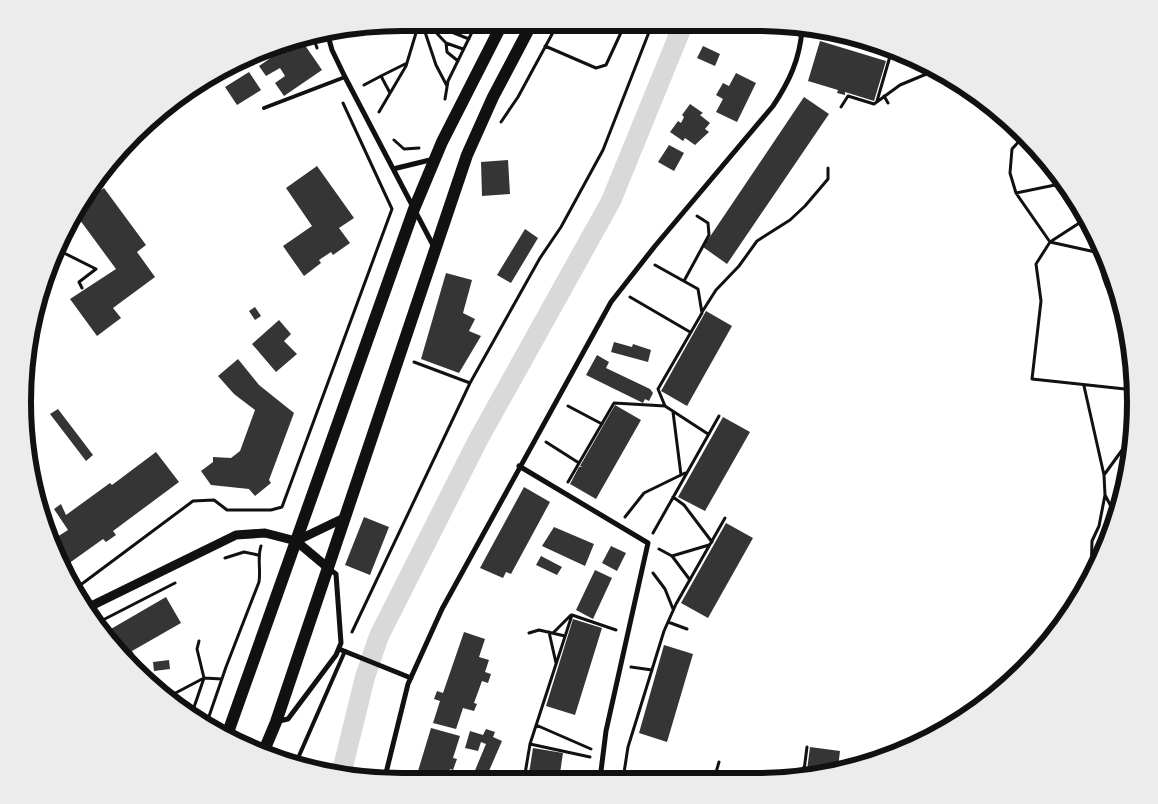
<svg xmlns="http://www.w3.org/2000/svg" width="1158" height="804" viewBox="0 0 1158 804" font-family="'DM Sans',sans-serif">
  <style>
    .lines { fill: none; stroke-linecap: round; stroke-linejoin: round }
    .canal { stroke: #d9d9d9; stroke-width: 20 }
    .building { fill: #353535 }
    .path { stroke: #111; stroke-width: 3 }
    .service { stroke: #111; stroke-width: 4 }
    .minor { stroke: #111; stroke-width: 5 }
    .tertiary { stroke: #111; stroke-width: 9 }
    .primary { stroke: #111; stroke-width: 12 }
    .rim { fill: none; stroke: #111; stroke-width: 6 }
  </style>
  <rect width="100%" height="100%" fill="#fff"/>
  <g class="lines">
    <path class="canal" d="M341 775 365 677 379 636 478 440 611 201 682 27"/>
  </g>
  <path class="building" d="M300 38 322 70 284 96 275 83 285 76 280 68 266 76 259 66Z
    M820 41 886 61 874 101 845 92V95L837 93 838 90 808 81Z
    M703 46 720 54 715 66 697 58Z
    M249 72 261 90 237 105 225 87Z
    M736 73 756 83 737 122 716 112 723 99 716 95 723 83 729 86Z
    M804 97 829 114 727 264 703 247Z
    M690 104 703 113 700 115 710 123 705 129 709 132 695 145 685 138 683 141 670 132 678 121 681 123 684 117 682 115Z
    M669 145 684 153 674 171 658 162Z
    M508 160 510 194 482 196 481 162Z
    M317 166 354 218 339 228 350 243 333 255 331 252 319 260 321 263 304 276 283 246 312 226 286 188Z
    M104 188 146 245 137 252 155 277 113 308 121 318 97 336 70 299 116 269 77 216 85 202Z
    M525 229 538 238 511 283 497 275Z
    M446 273 472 280 463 313 475 319 469 331 481 336 459 373 421 359Z
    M255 307 261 316 255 320 249 311Z
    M706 311 732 326 687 406 661 391Z
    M279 320 291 334 284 341 297 354 276 372 252 344Z
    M614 342 632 347 633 344 651 350 648 362 611 352Z
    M597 355 609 362 606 368 650 389 653 393 649 401 645 399 643 403 586 375Z
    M238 359 259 385 294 413 269 480 271 483 255 496 249 489 211 485 201 471 213 462V457L231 458 240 451 255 410 234 394 218 376Z
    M615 405 641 420 596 499 570 484 579 467 583 466H580Z
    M58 409 93 455 86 461 50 414Z
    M723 417 750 432 705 511 678 497Z
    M156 452 179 482 113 531 116 535 106 542 103 539 61 569 49 529 51 527 57 537 68 530 54 509 61 504 66 515 110 483 112 485Z
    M524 487 550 502 511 574 506 572 503 578 480 568Z
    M364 517 389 527 370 575 345 565Z
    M726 523 753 538 708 618 681 603Z
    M554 527 594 544 585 566 542 546Z
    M611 546 626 553 617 571 602 563Z
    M541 556 562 567 557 575 536 565Z
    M595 570 612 578 593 619 576 610Z
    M166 597 181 623 132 651 136 658 128 663 117 652 104 633Z
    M573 619 602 628 575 715 546 706Z
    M464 632 485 639 479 657 489 660 485 672 491 674 488 683 482 681 474 703 477 704 474 711 463 708 456 729 433 723 440 701 434 699 437 691 443 693Z
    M664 645 693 654 667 742 639 733Z
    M169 660 170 669 154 671 153 662Z
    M431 728 460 736 453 758 457 759 453 770 450 769 447 778 418 771Z
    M486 729 495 732 493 737 502 741 485 780H471L486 744 481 742 478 751 465 748 470 731 483 735Z
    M810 747 840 751 838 768 806 778Z
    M533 748 563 753 559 780H528Z
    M422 775 441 780H421Z"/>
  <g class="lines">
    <path class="path" d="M422 23 436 65 447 86
      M427 23 446 43 463 49
      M429 23 469 39
      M312 34 317 48
      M446 43 447 52 458 61
      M545 46 596 68 606 65 624 26
      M364 85 381 76
      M390 93 381 76 405 64
      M884 96 888 103
      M445 99 448 81 476 24
      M877 101 891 53
      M841 107 848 96 874 104 900 85 936 70
      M379 112 406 66 419 23
      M501 122 518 97 557 25
      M1023 137 1012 149 1010 173 1016 193 1050 242 1036 264 1041 301 1032 379 1125 389 1134 428
      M394 140 404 149 419 148
      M1016 193 1055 185 1066 186
      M1050 242 1100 253C1100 276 1107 294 1123 311
      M1050 242 1087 218
      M57 247 62 252 96 269 79 282 82 288
      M655 265 698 289 702 313 658 389 665 406 708 434
      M684 281 709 235 708 223 697 216
      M630 297 690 332
      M702 312 716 290 739 266 757 241 790 220 805 206 828 179V168
      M414 362 470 383
      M1084 386 1104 475
      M1125 389 1133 375
      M568 406 602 424
      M673 412 681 475
      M546 442 579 463
      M568 482 614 403 665 406
      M1105 495 1116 516
      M673 497 684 505 712 542
      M625 517 644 493 685 473
      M653 533 719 416
      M659 549 672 556 709 545
      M672 556 690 580
      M225 558 244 552 258 555
      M653 573 665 589 673 609
      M1091 578 1092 541 1099 526 1105 495 1104 475 1133 435
      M75 589 193 501 214 500 227 510H271L282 507 392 209 343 103
      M572 615 616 630
      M668 622 687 629
      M97 623 175 583
      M352 632 470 383 540 258 561 227 603 150 651 27
      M549 632 556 663
      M529 633 539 630 565 636
      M553 633 571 615
      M631 667 652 670
      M166 698 204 678 222 679
      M191 716 204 678 197 649 199 641
      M206 725 226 667 259 582C261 569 257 558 261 546
      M536 725 591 749
      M530 744 590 757
      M305 765 323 772
      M668 774 673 779
      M796 778 804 767
      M803 778 807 747
      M623 779 628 747 664 631 676 604 725 518
      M714 779 719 762
      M524 780 530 744 572 615"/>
    <path class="service" d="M264 108 345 77
      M295 765 345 651"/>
    <path class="minor" d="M327 32 332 50 345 77 434 247
      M393 169 434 159
      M519 466 648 543 606 731 600 779
      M339 649 411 678
      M279 721 288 719 336 655 341 643 336 574 328 568
      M384 781 408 684 442 609 611 302 655 246 773 106C789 82 800 59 802 29"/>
    <path class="tertiary" d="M296 541 344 518
      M87 608 236 535 265 533 296 541 327 567"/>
    <path class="primary" d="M226 738 414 209 442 142 502 24
      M263 753 276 722 467 155 493 97 531 25"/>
  </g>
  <path d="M0 0H1158V804H0ZM402 31H756A371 371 0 0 1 1127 402V402A371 371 0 0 1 756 773H402A371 371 0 0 1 31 402V402A371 371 0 0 1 402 31Z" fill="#ececec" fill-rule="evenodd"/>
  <path class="rim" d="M402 31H756A371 371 0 0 1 1127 402V402A371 371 0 0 1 756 773H402A371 371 0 0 1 31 402V402A371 371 0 0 1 402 31Z"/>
</svg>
